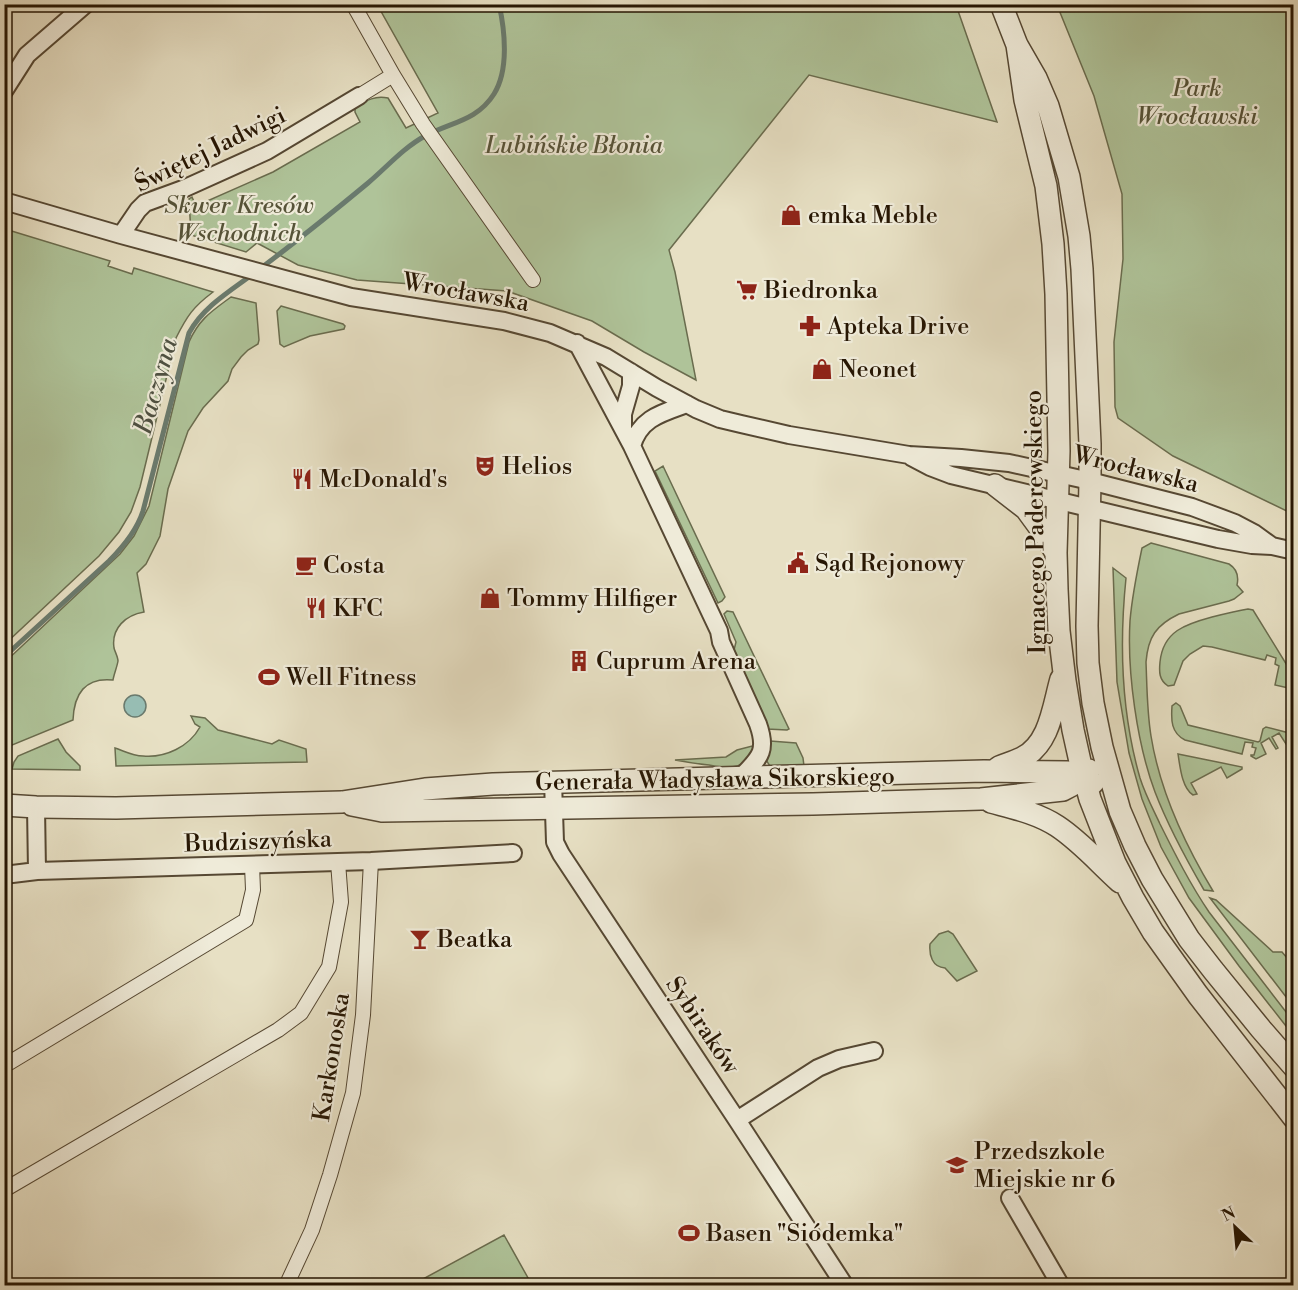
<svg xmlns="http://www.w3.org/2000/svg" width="1298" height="1290" viewBox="0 0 1298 1290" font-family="'Libre Bodoni',serif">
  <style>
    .green { fill: #afc399; stroke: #6a6c4e; stroke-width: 1.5 }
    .water { fill: #97bdb3; stroke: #6a7a6d; stroke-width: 1.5 }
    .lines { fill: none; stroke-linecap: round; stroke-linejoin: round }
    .stream { stroke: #6a7a6d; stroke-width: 5 }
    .pedestrian-casing { stroke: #564833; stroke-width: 16 }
    .minor-casing { stroke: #564833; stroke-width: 20 }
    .tertiary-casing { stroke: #564833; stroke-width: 24 }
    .pedestrian { stroke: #efebd9; stroke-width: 14 }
    .minor { stroke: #efebd9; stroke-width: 16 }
    .tertiary { stroke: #efebd9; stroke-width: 21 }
    .labels { text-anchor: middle; stroke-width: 4.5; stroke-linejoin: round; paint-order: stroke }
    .park-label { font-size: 24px; font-style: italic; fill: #565338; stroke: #efebd9 }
    .street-label { font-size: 24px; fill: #261603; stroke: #efebd9 }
    .poi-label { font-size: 24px; fill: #261603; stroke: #efebd9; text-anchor: start }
    .water-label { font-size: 26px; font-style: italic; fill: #4e5041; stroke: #efebd9 }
  </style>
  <rect width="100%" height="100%" fill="#e7e0c4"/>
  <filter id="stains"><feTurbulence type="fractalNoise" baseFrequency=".00333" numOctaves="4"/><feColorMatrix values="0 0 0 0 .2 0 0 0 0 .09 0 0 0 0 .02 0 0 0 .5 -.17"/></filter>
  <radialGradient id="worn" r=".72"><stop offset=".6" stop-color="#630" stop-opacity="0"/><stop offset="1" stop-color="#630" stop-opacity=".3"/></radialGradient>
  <path class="green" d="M378 5H956L997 122 809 75 669 250 675 272 696 380 644 352 592 321 507 291 357 280 298 265 257 243 246 252 191 235 189 199 192 197 196 206 273 172 360 122 355 112V108C366 101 374 95 388 98L406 128 438 113 378 6Z
    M1057 5H1293V514L1173 456 1118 418 1115 407 1114 342 1123 259 1122 194 1094 96Z
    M5 229 110 261 108 266 132 274 134 268 213 292C193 307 187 316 176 338L140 487 131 512 119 532 99 556 5 644Z
    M231 297 256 303 259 340 258 344 248 350 241 357 232 369 228 381 203 408 188 431 168 489 160 536 146 564 137 573 144 612C126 615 111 628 114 648 115 652 118 657 118 661 117 667 114 674 113 680 85 677 74 694 73 720L5 748V662L120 554 134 536 149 506 189 342C199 319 212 311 231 297Z
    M281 306 343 324 345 326 344 329 310 336 284 347 280 344 277 311Z
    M663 466 725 597 722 601 718 603 655 471Z
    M1151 543 1229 564C1237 569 1239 576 1237 585L1243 592 1234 599 1229 601 1179 614C1156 625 1148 637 1146 662 1147 687 1147 712 1151 736 1160 792 1184 843 1213 891L1204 890C1186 859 1168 826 1155 792 1137 744 1127 672 1130 621 1132 596 1137 572 1142 548Z
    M1113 568 1126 578C1119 646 1121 712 1140 778 1145 794 1153 809 1160 824 1175 854 1190 884 1209 912L1293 1021V1035L1239 966 1189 898 1161 847 1142 799 1129 753 1117 682Z
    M1248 609 1253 610 1293 675V689L1275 685 1279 666 1275 664 1276 658 1267 655 1265 660 1212 647 1203 646 1190 654 1183 661 1174 685 1168 686C1159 680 1159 672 1160 662 1163 631 1186 624 1212 617 1224 614 1236 611 1248 609Z
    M727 611 733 612 789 729 787 730 767 729 733 654 736 642 724 614Z
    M1176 703 1180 706 1188 725 1258 742 1260 741 1263 729 1266 727 1289 733 1291 738 1290 741 1286 744 1279 733 1272 737 1278 748 1276 749 1269 738 1261 743 1266 754 1256 759 1251 756V755H1254L1256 748 1252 747 1253 743 1245 742 1242 754 1185 740C1171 733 1171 720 1172 706Z
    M191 716 205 718 218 730 272 744 279 740 306 749 307 762 116 766 115 748C124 751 133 756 143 756 165 758 189 747 200 727L195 724Z
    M58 739 66 752 80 766V770L12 769 14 762 18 756Z
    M770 741 796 743 803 758 804 766H770L766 760Z
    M756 745C747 770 731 769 709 765 698 764 686 762 675 760L726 757 737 750Z
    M1178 754 1242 767V769L1227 778 1221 767 1191 783 1197 794 1193 795C1182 788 1180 767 1178 754Z
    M1210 898 1216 900 1273 952H1282L1293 965V1006Z
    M948 931 953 934 977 971 957 981 945 968C932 967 929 955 930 944L939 934Z
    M504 1235 532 1285H412Z"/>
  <path class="water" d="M124 706a11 11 0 1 1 22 0a11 11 0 1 1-22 0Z"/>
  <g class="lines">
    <path class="stream" d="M261 268C297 241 333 212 368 183 387 167 403 148 425 136 451 122 477 121 494 94 509 70 505 31 499 4
      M4 657 109 561C123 547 137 530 143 511L189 333C203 307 230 291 253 274"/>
    <defs>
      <path id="pedestrian" d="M353 4 393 75 423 124 533 280
        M359 96 393 75
        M4 1066 246 920 253 890 252 865
        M4 1190 278 1030 301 1013 329 967 341 902 338 862
        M286 1286 312 1230 330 1175 353 1093 363 1015 371 861"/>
      <path id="minor" d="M4 91 27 55 86 4
        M4 201 121 235 351 297 504 321 550 333 606 357 657 388 696 409 720 419 741 424 789 435 909 455 961 458 1009 463 1090 481 1192 507 1235 523 1254 533 1272 546
        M121 235 138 210 145 203 183 189 267 151 359 96
        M577 343 632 446 710 612 719 631 721 642 758 724C768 752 759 758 741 777
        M623 428V414L631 386V372
        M632 446C640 418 662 413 687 404
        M911 457 930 467 951 475 1218 539 1252 545 1272 546 1294 551
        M553 781 555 842 561 854 737 1120 845 1286
        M36 807 37 871
        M4 875 37 871 371 861 513 853
        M737 1120 818 1068 839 1059 874 1051
        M1010 1198 1061 1286"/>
      <path id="tertiary" d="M1001 4 1017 45 1036 78 1048 106 1069 177 1079 236 1082 269 1090 444V481L1087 626 1088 663 1093 703 1102 747 1120 811 1135 846 1152 879 1189 939 1213 970 1261 1029 1294 1067
        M1017 45 1025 100 1046 186 1053 244 1056 294 1059 451 1056 553 1057 589 1059 631 1065 681 1073 730 1081 766 1090 799 1115 863 1133 898 1153 932 1198 995 1294 1118
        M995 485 1026 509 1045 535 1056 553
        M999 767C1006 764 1014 762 1022 758 1050 744 1053 707 1061 679
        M991 802C1013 808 1037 813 1057 826 1080 841 1099 863 1120 882
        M4 805 36 807 116 808 342 802 425 789 493 784 984 771 1068 772 1084 777 1093 783
        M352 805 382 811 813 804 981 799 1063 790C1074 785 1082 779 1089 770"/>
    </defs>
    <use href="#pedestrian" class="pedestrian-casing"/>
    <use href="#minor" class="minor-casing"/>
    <use href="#tertiary" class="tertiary-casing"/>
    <use href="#pedestrian" class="pedestrian"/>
    <use href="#minor" class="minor"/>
    <use href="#tertiary" class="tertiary"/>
  </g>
  <defs>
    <symbol id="shop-bare" viewBox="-9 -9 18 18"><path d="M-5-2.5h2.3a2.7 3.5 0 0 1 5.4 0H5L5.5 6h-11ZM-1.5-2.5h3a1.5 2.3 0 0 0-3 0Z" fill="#8f2418" stroke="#efebd9" stroke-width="2.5" paint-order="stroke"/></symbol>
    <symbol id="supermarket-bare" viewBox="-9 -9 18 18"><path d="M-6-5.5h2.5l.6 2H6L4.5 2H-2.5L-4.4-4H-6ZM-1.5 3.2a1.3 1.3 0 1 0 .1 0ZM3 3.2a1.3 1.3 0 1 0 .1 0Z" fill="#8f2418" stroke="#efebd9" stroke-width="2.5" paint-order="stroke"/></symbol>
    <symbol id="pharmacy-bare" viewBox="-9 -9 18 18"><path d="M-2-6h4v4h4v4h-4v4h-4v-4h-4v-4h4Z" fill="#8f2418" stroke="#efebd9" stroke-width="2.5" paint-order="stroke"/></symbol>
    <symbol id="theatre-bare" viewBox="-9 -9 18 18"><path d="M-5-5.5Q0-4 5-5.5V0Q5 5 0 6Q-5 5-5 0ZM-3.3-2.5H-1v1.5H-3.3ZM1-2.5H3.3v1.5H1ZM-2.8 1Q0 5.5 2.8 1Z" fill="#8f2418" stroke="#efebd9" stroke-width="2.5" paint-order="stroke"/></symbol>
    <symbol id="restaurant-bare" viewBox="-9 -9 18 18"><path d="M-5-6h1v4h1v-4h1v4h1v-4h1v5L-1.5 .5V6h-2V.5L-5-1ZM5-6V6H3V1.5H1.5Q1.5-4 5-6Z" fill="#8f2418" stroke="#efebd9" stroke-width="2.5" paint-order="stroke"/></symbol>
    <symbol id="civic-bare" viewBox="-9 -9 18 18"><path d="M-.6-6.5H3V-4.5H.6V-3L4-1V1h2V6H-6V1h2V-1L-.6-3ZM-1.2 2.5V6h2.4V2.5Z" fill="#8f2418" stroke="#efebd9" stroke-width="2.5" paint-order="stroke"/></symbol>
    <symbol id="cafe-bare" viewBox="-9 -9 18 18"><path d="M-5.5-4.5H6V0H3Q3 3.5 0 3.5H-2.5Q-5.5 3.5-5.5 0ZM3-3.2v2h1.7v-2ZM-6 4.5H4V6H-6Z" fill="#8f2418" stroke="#efebd9" stroke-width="2.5" paint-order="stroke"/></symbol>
    <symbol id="building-bare" viewBox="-9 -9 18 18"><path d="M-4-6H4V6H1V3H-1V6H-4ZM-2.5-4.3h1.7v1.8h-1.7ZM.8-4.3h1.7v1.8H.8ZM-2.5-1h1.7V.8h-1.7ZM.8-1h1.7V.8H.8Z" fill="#8f2418" stroke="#efebd9" stroke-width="2.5" paint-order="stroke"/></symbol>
    <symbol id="stadium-bare" viewBox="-9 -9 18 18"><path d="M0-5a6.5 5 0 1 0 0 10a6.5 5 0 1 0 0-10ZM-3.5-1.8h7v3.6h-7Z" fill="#8f2418" stroke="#efebd9" stroke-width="2.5" paint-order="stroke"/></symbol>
    <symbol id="bar-bare" viewBox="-9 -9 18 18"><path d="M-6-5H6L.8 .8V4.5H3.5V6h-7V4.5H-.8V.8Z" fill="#8f2418" stroke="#efebd9" stroke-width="2.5" paint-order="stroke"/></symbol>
    <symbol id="school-bare" viewBox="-9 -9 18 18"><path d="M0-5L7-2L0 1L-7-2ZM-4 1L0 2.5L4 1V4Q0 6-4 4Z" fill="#8f2418" stroke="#efebd9" stroke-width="2.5" paint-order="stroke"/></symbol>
  </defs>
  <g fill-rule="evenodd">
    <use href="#shop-bare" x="776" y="200" width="30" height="30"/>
    <use href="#supermarket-bare" x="732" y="275" width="30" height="30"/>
    <use href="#pharmacy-bare" x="795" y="311" width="30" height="30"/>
    <use href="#shop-bare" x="807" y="354" width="30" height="30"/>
    <use href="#theatre-bare" x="470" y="451" width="30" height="30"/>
    <use href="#restaurant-bare" x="287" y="464" width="30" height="30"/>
    <use href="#civic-bare" x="783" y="548" width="30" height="30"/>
    <use href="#cafe-bare" x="291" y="550" width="30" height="30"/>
    <use href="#shop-bare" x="475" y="583" width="30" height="30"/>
    <use href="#restaurant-bare" x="301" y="593" width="30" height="30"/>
    <use href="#building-bare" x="564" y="646" width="30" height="30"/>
    <use href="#stadium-bare" x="254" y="662" width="30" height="30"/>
    <use href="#bar-bare" x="405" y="924" width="30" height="30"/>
    <use href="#school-bare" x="942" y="1150" width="30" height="30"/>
    <use href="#stadium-bare" x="674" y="1218" width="30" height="30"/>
  </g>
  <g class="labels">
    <g class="park-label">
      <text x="1197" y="96">Park<tspan x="1197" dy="28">Wrocławski</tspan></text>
      <text x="574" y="153">Lubińskie Błonia</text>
      <text x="239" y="213">Skwer Kresów<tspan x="239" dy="28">Wschodnich</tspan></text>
    </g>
    <g class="street-label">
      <text transform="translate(210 149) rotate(-26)" y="8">Świętej Jadwigi</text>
      <text transform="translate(466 292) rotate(10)" y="8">Wrocławska</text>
      <text transform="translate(1136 469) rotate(14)" y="8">Wrocławska</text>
      <text transform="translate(1035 522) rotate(-91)" y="8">Ignacego Paderewskiego</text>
      <text transform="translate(715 779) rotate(-1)" y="8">Generała Władysława Sikorskiego</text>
      <text transform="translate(258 841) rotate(-2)" y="8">Budziszyńska</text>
      <text transform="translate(703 1025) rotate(56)" y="8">Sybiraków</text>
      <text transform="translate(331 1057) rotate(-81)" y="8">Karkonoska</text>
    </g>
    <g class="poi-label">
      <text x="808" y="223">emka Meble</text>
      <text x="764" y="298">Biedronka</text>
      <text x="827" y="334">Apteka Drive</text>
      <text x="839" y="377">Neonet</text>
      <text x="502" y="474">Helios</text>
      <text x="319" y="487">McDonald's</text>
      <text x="815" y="571">Sąd Rejonowy</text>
      <text x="323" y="573">Costa</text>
      <text x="507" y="606">Tommy Hilfiger</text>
      <text x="333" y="616">KFC</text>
      <text x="596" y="669">Cuprum Arena</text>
      <text x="286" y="685">Well Fitness</text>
      <text x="437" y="947">Beatka</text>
      <text x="974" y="1159">Przedszkole<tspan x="974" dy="28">Miejskie nr 6</tspan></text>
      <text x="706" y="1241">Basen "Siódemka"</text>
    </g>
    <g class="water-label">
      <text transform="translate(155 386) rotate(-74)" y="9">Baczyna</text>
    </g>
  </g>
  <rect width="1298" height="1290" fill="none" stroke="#e7e0c4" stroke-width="24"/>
  <rect x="6" y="6" width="1286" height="1278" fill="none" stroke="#261603" stroke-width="3"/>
  <rect x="12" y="12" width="1274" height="1266" fill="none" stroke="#261603" stroke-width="1.5"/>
  <g transform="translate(1235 1227) rotate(334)" stroke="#efebd9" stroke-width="4.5" paint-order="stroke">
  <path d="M0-4.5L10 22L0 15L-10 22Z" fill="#261603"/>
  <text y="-9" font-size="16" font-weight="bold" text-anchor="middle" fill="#261603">N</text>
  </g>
  <rect width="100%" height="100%" filter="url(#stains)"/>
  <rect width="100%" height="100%" fill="url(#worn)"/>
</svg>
